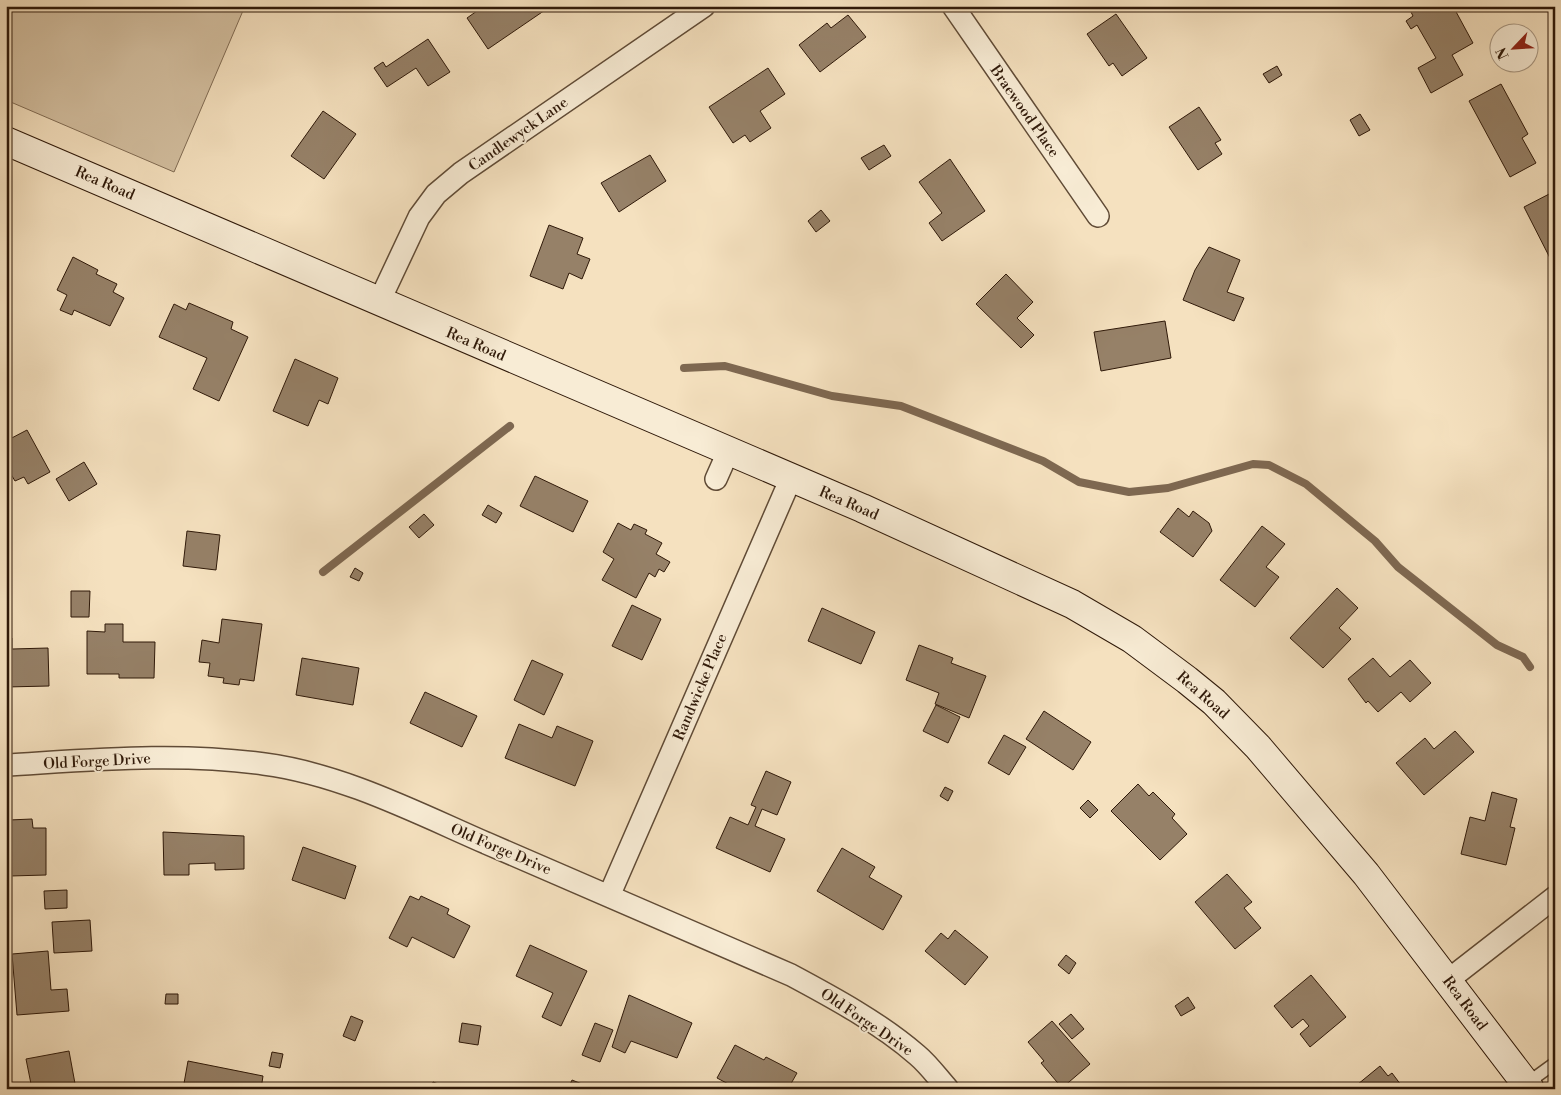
<svg xmlns="http://www.w3.org/2000/svg" width="1561" height="1095" viewBox="0 0 1561 1095" font-family="'Libre Bodoni',serif">
  <style>
    .green { fill: #d3bfa0; stroke: #816c54 }
    .lines { fill: none; stroke-linecap: round; stroke-linejoin: round }
    .stream { stroke: #7e6851; stroke-width: 8 }
    .building { fill: #968168; stroke: #2f1909 }
    .lane-casing { stroke: #604b36; stroke-width: 14 }
    .street-casing { stroke: #604b36; stroke-width: 24 }
    .secondary-casing { stroke: #2f1909; stroke-width: 30 }
    .lane { stroke: #f8ecd5; stroke-width: 11 }
    .street { stroke: #f8ecd5; stroke-width: 21 }
    .secondary { stroke: #f8ecd5; stroke-width: 28 }
    .labels { text-anchor: middle; stroke-width: 4; stroke-linejoin: round; paint-order: stroke }
    .street-label { font-size: 15px; fill: #2f1909; stroke: #f8ecd5 }
  </style>
  <rect width="100%" height="100%" fill="#f5e1bf"/>
  <filter id="stains"><feTurbulence type="fractalNoise" baseFrequency=".004" numOctaves="4"/><feColorMatrix values="0 0 0 0 .2 0 0 0 0 .09 0 0 0 0 .02 0 0 0 .5 -.17"/></filter>
  <radialGradient id="worn" r=".72"><stop offset=".6" stop-color="#630" stop-opacity="0"/><stop offset="1" stop-color="#630" stop-opacity=".3"/></radialGradient>
  <path class="green" d="M6 6H245L174 172 6 100Z"/>
  <g class="lines">
    <path class="stream" d="M684 368 725 366 832 396 901 406 1043 461 1079 482 1129 492 1168 488 1253 464 1269 465 1306 484 1375 541 1398 567 1497 645 1523 657 1530 667
      M323 572 510 426"/>
  </g>
  <path class="building" d="M484 6H551L488 49 467 18Z
    M1408 6H1457L1454 8 1473 43 1452 55 1463 75 1431 93 1418 68 1436 58 1417 25 1411 29 1406 21 1413 16Z
    M1116 14 1147 58 1122 76 1113 63 1109 66 1087 34Z
    M848 15 866 37 820 72 799 45 827 23 831 28Z
    M428 39 450 72 428 86 416 68 387 87 374 68 383 62 386 67Z
    M1277 66 1282 75 1269 83 1263 74Z
    M768 68 785 94 760 111 771 128 750 142 745 135 733 143 709 107Z
    M1501 84 1528 134 1522 138 1536 163 1510 177 1469 101Z
    M1199 107 1221 140 1215 143 1222 154 1198 170 1169 127Z
    M323 111 356 134 324 179 291 156Z
    M1360 114 1370 130 1359 136 1350 120Z
    M884 145 891 156 869 170 861 158Z
    M650 155 666 181 619 212 601 183Z
    M950 159 985 211 942 241 929 223 942 213 919 182Z
    M1555 191V258L1551 260 1524 207Z
    M821 210 830 221 816 232 808 221Z
    M549 225 583 238 577 254 590 259 582 279 569 273 563 289 530 276Z
    M1209 247 1240 260 1227 292 1244 298 1234 321 1183 300 1195 270Z
    M73 257 98 270 96 274 117 284 113 292 124 298 110 326 74 310 72 315 60 310 67 295 57 290Z
    M1006 274 1033 302 1017 318 1034 335 1021 348 976 304Z
    M189 303 233 322 231 329 248 337 219 401 193 389 207 358 159 337 174 304 186 310Z
    M1165 321 1171 358 1101 371 1094 332Z
    M295 359 338 378 328 404 319 400 308 426 273 411Z
    M27 430 50 472 28 484 24 477 15 481 6 466V441Z
    M84 462 97 484 69 501 56 479Z
    M535 476 588 501 573 532 520 506Z
    M488 505 502 513 496 523 482 515Z
    M1178 508 1189 517 1193 511 1209 523 1212 531 1193 557 1160 532Z
    M424 514 434 525 419 538 409 527Z
    M618 523 631 530 634 524 647 530 645 534 662 543 656 554 670 562 664 572 659 569 655 577 649 573 636 598 602 580 614 559 603 552Z
    M1262 526 1285 544 1266 567 1279 577 1255 607 1220 580Z
    M187 531 220 535 216 570 183 566Z
    M355 568 363 573 359 581 350 577Z
    M1337 588 1358 608 1339 628 1351 639 1323 668 1290 638Z
    M71 591H90L89 617H71Z
    M632 605 661 619 642 660 612 646Z
    M822 608 875 632 861 664 808 641Z
    M222 619 262 624 254 681 240 679 239 685 223 683 224 678 208 676 210 663 199 662 202 640 219 643Z
    M105 624H123V642H155L154 678H119V674H87V631L105 632Z
    M6 638H12V649L48 648 49 686 6 687Z
    M919 645 953 658 951 663 986 676 969 718 935 704 939 693 906 680Z
    M302 658 359 668 353 705 296 695Z
    M1373 658 1390 677 1410 660 1431 683 1410 702 1401 692 1378 712 1368 701 1366 703 1348 679Z
    M532 660 563 674 544 715 514 700Z
    M425 692 477 716 462 747 410 723Z
    M936 705 960 717 948 743 923 731Z
    M1044 711 1091 742 1073 770 1026 739Z
    M519 724 552 738 557 726 593 741 575 786 505 758Z
    M1455 731 1474 752 1424 795 1396 763 1425 738 1434 749Z
    M1004 735 1026 747 1009 775 988 763Z
    M766 771 791 782 777 815 762 809 755 826 785 839 770 872 716 848 730 817 748 825 756 807 751 805Z
    M1138 784 1149 796 1153 792 1175 814 1172 818 1187 834 1160 860 1111 811Z
    M945 787 953 791 948 801 940 796Z
    M1492 792 1517 799 1510 827 1515 828 1506 865 1461 854 1470 817 1485 821Z
    M1088 800 1098 810 1090 818 1080 808Z
    M32 819 33 828H46V875L10 876 9 820Z
    M163 832 244 836V869L215 870V863L189 864V875H164Z
    M303 847 356 866 345 899 292 880Z
    M842 848 875 867 869 877 902 896 883 930 817 891Z
    M1227 874 1252 902 1244 908 1261 928 1235 949 1195 902Z
    M67 890V908L45 909 44 891Z
    M410 896 419 900 421 896 449 909 447 914 470 926 454 958 412 937 407 947 389 938Z
    M90 920 92 951 54 953 52 922Z
    M955 930 988 957 965 985 925 951 941 933 948 939Z
    M530 945 587 971 561 1026 542 1017 553 993 516 976Z
    M48 951 51 990 67 989 69 1011 17 1015 12 954Z
    M1066 955 1076 963 1069 974 1058 965Z
    M1311 975 1346 1017 1310 1047 1300 1034 1309 1026 1303 1019 1292 1028 1274 1006Z
    M166 994H178V1004H165Z
    M629 995 692 1023 677 1058 631 1041 625 1053 612 1047Z
    M1188 997 1195 1008 1181 1016 1175 1006Z
    M1071 1014 1084 1029 1072 1039 1059 1024Z
    M351 1016 363 1021 355 1041 343 1036Z
    M1052 1021 1090 1064 1062 1088 1041 1063 1044 1061 1028 1042Z
    M462 1023 481 1026 478 1045 459 1042Z
    M595 1023 613 1030 600 1062 582 1055Z
    M735 1045 764 1060 766 1057 797 1073 788 1089H749L738 1083 736 1088 717 1078Z
    M69 1051 76 1089H32L26 1059Z
    M272 1052 283 1054 280 1068 269 1066Z
    M188 1061 263 1076 261 1089H183Z
    M1380 1066 1388 1076 1392 1073 1404 1089H1352Z
    M572 1080 587 1086 586 1089H568Z
    M433 1082 449 1088V1089H431Z"/>
  <g class="lines">
    <defs>
      <path id="lane" d="M1526 1084 1555 1063"/>
      <path id="street" d="M953 6 1098 216
        M379 302 419 217 436 194 461 173 704 6
        M716 479 728 452
        M6 765C92 760 178 752 264 764 341 774 415 812 486 843 588 887 690 931 791 975 834 998 880 1023 917 1055 929 1065 938 1078 948 1089
        M609 896 791 478
        M1447 981 1555 897"/>
      <path id="secondary" d="M6 141 862 508 1072 604 1132 639 1187 680 1214 702 1258 747 1366 874 1530 1089"/>
    </defs>
    <use href="#lane" class="lane-casing"/>
    <use href="#street" class="street-casing"/>
    <use href="#secondary" class="secondary-casing"/>
    <use href="#lane" class="lane"/>
    <use href="#street" class="street"/>
    <use href="#secondary" class="secondary"/>
  </g>
  <g class="labels">
    <g class="street-label">
      <text transform="translate(1025 111) rotate(55)" y="5">Braewood Place</text>
      <text transform="translate(518 134) rotate(-35)" y="5">Candlewyck Lane</text>
      <text transform="translate(105 183) rotate(23)" y="5">Rea Road</text>
      <text transform="translate(476 344) rotate(23)" y="5">Rea Road</text>
      <text transform="translate(849 503) rotate(23)" y="5">Rea Road</text>
      <text transform="translate(700 687) rotate(-67)" y="5">Randwicke Place</text>
      <text transform="translate(1203 695) rotate(41)" y="5">Rea Road</text>
      <text transform="translate(97 761) rotate(-3)" y="5">Old Forge Drive</text>
      <text transform="translate(501 849) rotate(23)" y="5">Old Forge Drive</text>
      <text transform="translate(1465 1003) rotate(53)" y="5">Rea Road</text>
      <text transform="translate(867 1022) rotate(34)" y="5">Old Forge Drive</text>
    </g>
  </g>
  <rect width="1561" height="1095" fill="none" stroke="#f5e1bf" stroke-width="25"/>
  <rect x="8" y="8" width="1546" height="1080" fill="none" stroke="#2f1909" stroke-width="2.5"/>
  <rect x="12" y="12" width="1536" height="1070" fill="none" stroke="#2f1909"/>
  <g transform="translate(1514 48) rotate(245)"><circle r="24" fill="#f8ecd5" stroke="#a89883"/>
  <path d="M0-4L9 19L0 12L-9 19Z" fill="#8f2418"/>
  <text y="-8" font-size="14" font-weight="bold" text-anchor="middle" fill="#2f1909">N</text>
  </g>
  <rect width="100%" height="100%" filter="url(#stains)"/>
  <rect width="100%" height="100%" fill="url(#worn)"/>
</svg>
